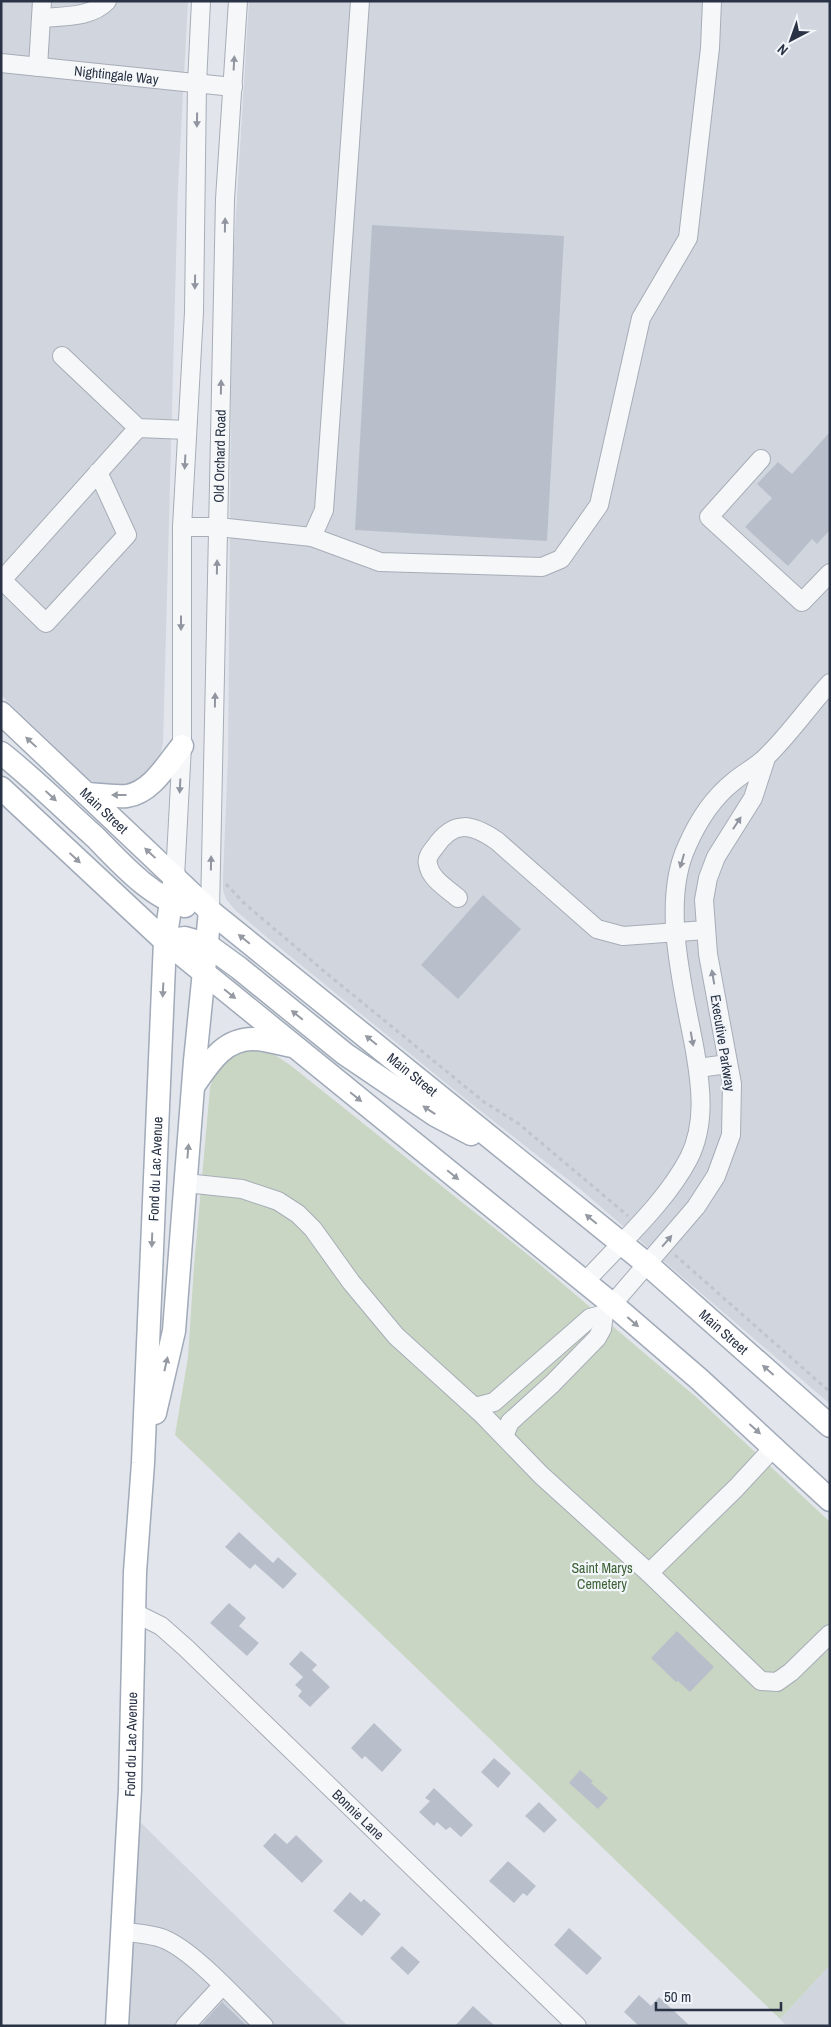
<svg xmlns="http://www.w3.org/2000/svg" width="831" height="2027" viewBox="0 0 831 2027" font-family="'Archivo Narrow',sans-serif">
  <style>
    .built { fill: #d0d5de }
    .green { fill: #c8d6c3 }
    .building { fill: #b9bfca }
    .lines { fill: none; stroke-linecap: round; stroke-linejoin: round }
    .minor-casing { stroke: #a7adb7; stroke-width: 20 }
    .major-casing { stroke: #a1aab8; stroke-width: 25 }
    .path { stroke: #c1c4ca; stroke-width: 3; stroke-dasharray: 4 4; stroke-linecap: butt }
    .minor { stroke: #f6f7f9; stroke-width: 18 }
    .major { stroke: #fff; stroke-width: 22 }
    .oneway { fill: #90959f }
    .oneway2 { fill: #9499a2 }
    .labels { text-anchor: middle; stroke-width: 4.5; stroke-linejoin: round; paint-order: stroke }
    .street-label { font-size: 14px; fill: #293345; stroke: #f2f5f9 }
    .park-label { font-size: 14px; fill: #3d6235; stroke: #f2f5f9 }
  </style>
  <rect width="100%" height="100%" fill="#e2e6ec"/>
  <path class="built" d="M1 1H188L178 187 163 744 159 760 150 772 129 787H104L90 780 1 695Z
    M249 1H830V1404L580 1189 463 1097 269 939 235 910 226 899 223 890V879L228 756 232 279Z
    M138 1820 348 2026H127Z
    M830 1965V2026H787L780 2019Z"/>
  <path class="green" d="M259 1049 275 1055 290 1065 537 1262 696 1397 830 1522V1965L780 2019 175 1435 188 1357 194 1266 210 1088C219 1060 228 1051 259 1049Z"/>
  <path class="building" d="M372 225 564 236 547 541 355 530Z
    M830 432V530L817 544 812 539 788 566 745 527 772 498 757 484 778 462 792 474Z
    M483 895 521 929 458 999 421 965Z
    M239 1532 273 1563 278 1557 297 1574 283 1589 255 1564 250 1569 225 1547Z
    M229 1603 246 1618 239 1626 259 1643 247 1656 210 1623Z
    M677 1631 714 1667 690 1692 678 1681 676 1682 651 1658Z
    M301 1651 317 1665 312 1670 330 1687 310 1707 298 1696 302 1691 295 1685 303 1677 289 1664Z
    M374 1723 402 1750 382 1772 365 1756 362 1759 351 1748Z
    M494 1758 511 1773 498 1788 481 1772Z
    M580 1770 593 1781 591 1783 608 1798 598 1809 569 1783Z
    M434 1788 473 1825 461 1837 450 1827 446 1830 437 1822 434 1826 419 1812 430 1801 425 1798Z
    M539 1802 557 1820 544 1833 525 1816Z
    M275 1833 287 1844 296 1835 323 1861 302 1883 263 1846Z
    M508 1861 536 1886 527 1896 523 1893 514 1903 489 1881Z
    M350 1892 361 1902 364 1899 381 1914 362 1936 333 1911Z
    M569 1928 602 1958 587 1975 554 1945Z
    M402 1946 420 1962 408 1975 390 1958Z
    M639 1995 651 2006 659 1997 690 2026H639L624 2012Z
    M222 2002 247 2026H200Z
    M473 2006 495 2026H455Z"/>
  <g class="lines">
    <defs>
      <g id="minor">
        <path d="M41 18C62 16 91 18 107 1"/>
        <path id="s1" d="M1 63 233 87"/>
        <path d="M38 67 42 1"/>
        <path d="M62 356 138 428 187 430"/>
        <path d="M761 459 709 517 802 602 830 573"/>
        <path d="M98 472 127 535 46 623 2 580 138 428"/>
        <path d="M182 527H218L312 537 380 562 542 567 561 559 599 505 641 318 688 238 710 48 712 1"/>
        <path d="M312 537 324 510 360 1"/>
        <path d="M175 877 182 746V527L194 312 197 83 201 1"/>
        <path d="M458 898C448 889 430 879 428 864 426 858 431 852 435 847 454 819 472 824 497 841L597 929 623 936 706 930"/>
        <path id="s2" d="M210 911 225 199 238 1"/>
        <path d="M698 1068 728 1064"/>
        <path d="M186 1183 242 1189 278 1201 298 1214 313 1229 351 1282 396 1336 482 1414 541 1475 649 1573 761 1681 777 1682 791 1672 830 1634"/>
        <path d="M585 1282C619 1244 665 1204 689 1158 706 1124 701 1086 695 1051 684 990 660 904 687 846 697 823 713 798 733 782 743 773 756 767 766 757 789 735 808 707 830 683"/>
        <path d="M475 1407 494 1402 590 1318 604 1314"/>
        <path d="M504 1436 510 1422 552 1384 597 1338 602 1329 604 1314 696 1207 716 1176 731 1135 732 1084 708 954 704 900 708 878 716 857 753 798 766 758"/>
        <path d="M649 1573 736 1488 774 1447"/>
        <path id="s3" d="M135 1613 161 1626 186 1648 577 2026"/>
        <path d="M122 1932C136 1933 151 1934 164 1939 195 1952 239 2002 264 2026"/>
        <path d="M185 2026 222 1986"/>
      </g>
      <g id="major">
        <path id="s4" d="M1 713 210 911 647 1264 830 1426"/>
        <path d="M1 753C34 779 64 809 95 837 119 861 151 898 185 906"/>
        <path d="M1 788 165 941 612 1304 699 1379 830 1500"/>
        <path d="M87 794C100 795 115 797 127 796 152 792 167 764 182 746"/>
        <path d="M165 941 185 938 206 944 239 968 345 1054 435 1115 471 1134"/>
        <path d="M194 1085C209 1064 223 1039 253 1039 266 1039 280 1044 293 1046"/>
        <path d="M155 1413 174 1331 195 1061 210 911"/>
        <path id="s5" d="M117 2026 130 1789 135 1572 143 1463 165 941 175 877"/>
      </g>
    </defs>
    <use href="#minor" class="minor-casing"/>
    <use href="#major" class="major-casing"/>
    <path class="path" d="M226 884 244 903 325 972 484 1102 519 1124 628 1216
      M675 1255 830 1392"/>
    <use href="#minor" class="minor"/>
    <use href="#major" class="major"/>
  </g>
  <defs><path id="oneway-solid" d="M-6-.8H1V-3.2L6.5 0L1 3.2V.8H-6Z" transform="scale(1.25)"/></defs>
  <g class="oneway">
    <use href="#oneway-solid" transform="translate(234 63) rotate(-87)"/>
    <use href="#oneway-solid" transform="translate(197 120) rotate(91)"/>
    <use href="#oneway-solid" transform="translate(225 225) rotate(-89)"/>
    <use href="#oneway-solid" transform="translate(195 282) rotate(91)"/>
    <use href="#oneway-solid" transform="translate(221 387) rotate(-89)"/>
    <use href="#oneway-solid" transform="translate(185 462) rotate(93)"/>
    <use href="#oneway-solid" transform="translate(217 567) rotate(-89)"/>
    <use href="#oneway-solid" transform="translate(181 623) rotate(90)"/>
    <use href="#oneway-solid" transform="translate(215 700) rotate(-89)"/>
    <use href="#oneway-solid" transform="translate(180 786) rotate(93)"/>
    <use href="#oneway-solid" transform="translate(737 823) rotate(-57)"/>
    <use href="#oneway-solid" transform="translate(682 861) rotate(106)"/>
    <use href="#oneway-solid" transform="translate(211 863) rotate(-89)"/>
    <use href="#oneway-solid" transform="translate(713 977) rotate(-100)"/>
    <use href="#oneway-solid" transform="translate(692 1039) rotate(80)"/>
    <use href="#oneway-solid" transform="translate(667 1241) rotate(-49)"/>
  </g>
  <g class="oneway2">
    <use href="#oneway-solid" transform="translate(31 742) rotate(-137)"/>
    <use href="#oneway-solid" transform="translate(119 795) rotate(-180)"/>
    <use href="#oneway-solid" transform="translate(51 796) rotate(43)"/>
    <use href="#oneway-solid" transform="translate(150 853) rotate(-137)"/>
    <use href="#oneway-solid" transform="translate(75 858) rotate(43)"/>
    <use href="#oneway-solid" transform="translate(244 939) rotate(-141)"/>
    <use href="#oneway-solid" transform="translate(163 990) rotate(93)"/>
    <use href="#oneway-solid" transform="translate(230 994) rotate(39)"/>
    <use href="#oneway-solid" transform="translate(297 1015) rotate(-141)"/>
    <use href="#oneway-solid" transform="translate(371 1040) rotate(-141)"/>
    <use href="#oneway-solid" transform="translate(356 1097) rotate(39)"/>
    <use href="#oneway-solid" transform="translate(429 1110) rotate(-147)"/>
    <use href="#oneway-solid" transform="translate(188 1151) rotate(-85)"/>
    <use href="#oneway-solid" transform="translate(453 1175) rotate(39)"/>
    <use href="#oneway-solid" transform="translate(591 1219) rotate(-140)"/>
    <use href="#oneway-solid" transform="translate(152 1240) rotate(92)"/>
    <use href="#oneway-solid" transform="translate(633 1322) rotate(41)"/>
    <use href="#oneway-solid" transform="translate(166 1364) rotate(-77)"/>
    <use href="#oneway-solid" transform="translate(768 1370) rotate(-139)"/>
    <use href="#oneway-solid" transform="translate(755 1429) rotate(42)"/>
  </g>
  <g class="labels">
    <g class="street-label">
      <text dy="5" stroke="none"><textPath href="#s1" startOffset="116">Nightingale Way</textPath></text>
      <text dy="5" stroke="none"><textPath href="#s2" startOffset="455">Old Orchard Road</textPath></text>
      <text dy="5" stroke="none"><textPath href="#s4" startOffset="142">Main Street</textPath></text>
      <text transform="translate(723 1043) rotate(81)" y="5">Executive Parkway</text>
      <text dy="5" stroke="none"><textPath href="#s4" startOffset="548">Main Street</textPath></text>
      <text dy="5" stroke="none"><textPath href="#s5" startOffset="858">Fond du Lac Avenue</textPath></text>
      <text dy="5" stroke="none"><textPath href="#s4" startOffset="952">Main Street</textPath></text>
      <text dy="5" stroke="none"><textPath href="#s5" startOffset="282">Fond du Lac Avenue</textPath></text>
      <text dy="5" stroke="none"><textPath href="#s3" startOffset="302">Bonnie Lane</textPath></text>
    </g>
    <g class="park-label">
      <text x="602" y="1573">Saint Marys<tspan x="602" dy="16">Cemetery</tspan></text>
    </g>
  </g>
  <rect width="831" height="2027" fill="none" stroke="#293345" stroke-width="5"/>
  <g transform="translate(791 40) rotate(221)" stroke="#f2f5f9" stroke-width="4" paint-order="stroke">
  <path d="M0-4L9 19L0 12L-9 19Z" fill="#293345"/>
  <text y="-8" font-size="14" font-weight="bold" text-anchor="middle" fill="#293345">N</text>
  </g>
  <path d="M656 2002v8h125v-8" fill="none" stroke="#293345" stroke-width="2.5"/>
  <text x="664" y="2002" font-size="15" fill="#293345" stroke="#f2f5f9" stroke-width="4" paint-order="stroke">50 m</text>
</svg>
